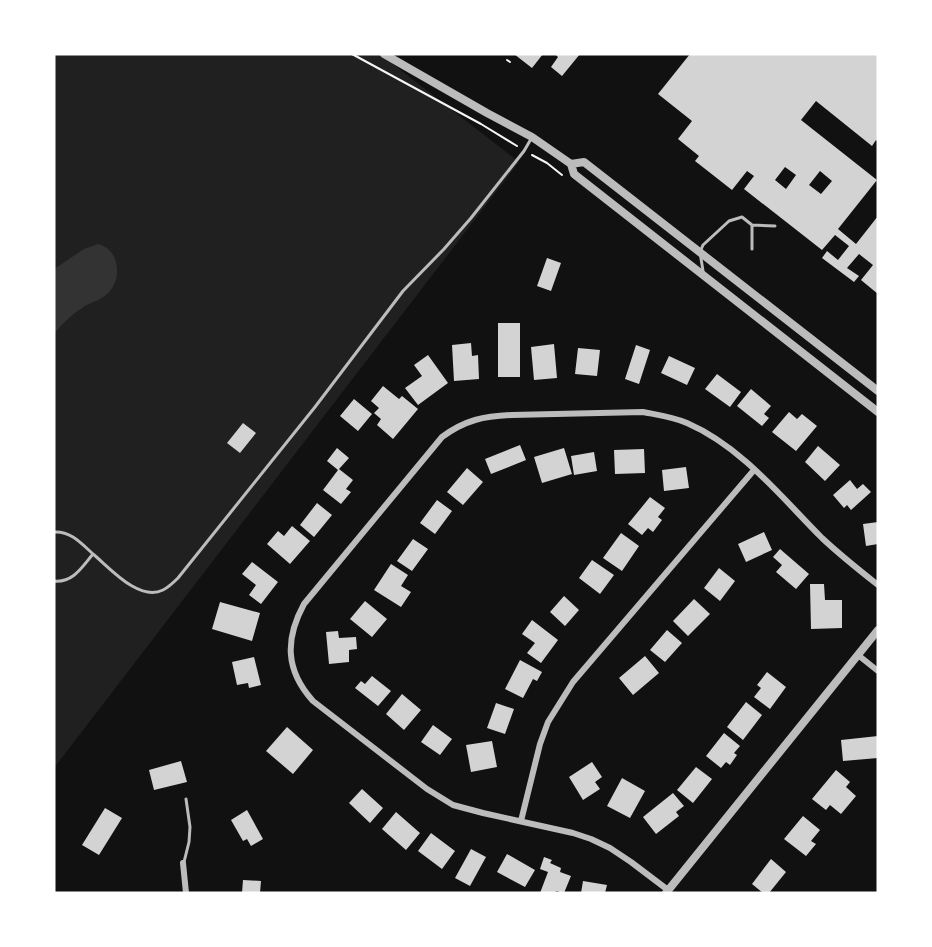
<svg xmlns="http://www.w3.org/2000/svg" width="932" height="947" viewBox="0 0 932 947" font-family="'PT Sans Narrow',sans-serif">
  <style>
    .green { fill: #202020 }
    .water { fill: #333 }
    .building { fill: #d3d3d3; fill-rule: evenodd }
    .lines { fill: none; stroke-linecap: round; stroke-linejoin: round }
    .path { stroke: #f5f5f5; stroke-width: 2 }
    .service { stroke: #bcbcbc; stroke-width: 3 }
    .minor { stroke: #bcbcbc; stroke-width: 6 }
    .tertiary { stroke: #bcbcbc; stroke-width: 8 }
  </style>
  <rect width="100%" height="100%" fill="#111"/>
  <path class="green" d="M54 54H380L519 162 54 768Z"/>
  <path class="water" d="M98 244C106 246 112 251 115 259 120 273 116 289 103 297 96 302 88 303 82 308 71 315 62 324 54 334V269L84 249Z"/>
  <path class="building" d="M514 54H543L532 68Z
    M555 54H580L562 76 551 67 558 57Z
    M690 54H878V142L876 140 872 146 816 101 801 120 877 180 838 229 856 244 878 216V294L861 280 873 265 859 254 847 268 859 276 854 282 822 258 827 251 838 260 849 246 835 235 822 250 744 189 754 176 747 171 732 190 695 161 699 156 678 139 692 121 658 94ZM785 167 796 175 786 189 775 180ZM820 171 832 181 821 194 809 185Z
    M547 258 561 263 551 291 537 286Z
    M498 323H520V377H498Z
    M471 343 472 356 478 355 479 379 454 381 452 345Z
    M554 344 557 378 534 380 531 347Z
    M636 345 650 350 639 384 625 379Z
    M578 348 600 350 597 376 575 374Z
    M428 355 448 383 418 405 405 388 422 376 414 365Z
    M669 356 695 368 687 385 661 373Z
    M717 374 741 392 730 407 705 389Z
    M383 386 399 399 402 396 418 409 393 439 377 425 381 419 374 413 379 408 371 401Z
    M751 389 771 406 764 414 769 418 762 426 737 406Z
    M354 399 372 414 358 431 340 416Z
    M789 412 797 419 802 414 817 426 796 451 772 432Z
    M243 423 256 433 240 453 227 443Z
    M520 445 526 460 491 474 485 459Z
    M818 446 840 465 825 481 805 462Z
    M337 448 349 458 339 469 353 480 346 489 351 492 341 504 323 490 338 470 327 461Z
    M564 448 572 474 542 483 534 457Z
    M644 449 645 473 615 474 614 450Z
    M594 452 597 471 574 475 571 456Z
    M686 467 689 488 664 491 662 470Z
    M467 468 483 482 463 505 447 492Z
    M850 480 857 489 863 484 871 492 851 510 847 505 844 508 833 495Z
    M650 497 665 508 658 517 662 520 653 532 648 528 642 535 628 524Z
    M437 500 452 511 435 534 420 523Z
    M317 503 332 515 314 537 300 525Z
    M878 522V544L866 546 863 524Z
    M292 526 310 541 290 564 267 544 278 531 284 536Z
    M764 532 772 550 746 562 738 544Z
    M621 533 639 546 622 571 603 558Z
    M413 539 428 549 412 571 397 561Z
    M780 549 809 574 796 589 776 572 782 565 773 557Z
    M592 560 614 575 600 594 579 578Z
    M252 562 278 582 261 604 249 595 256 585 242 574Z
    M391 564 408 575 401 586 411 592 401 607 374 590Z
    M719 568 735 581 720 601 704 588Z
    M810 584H824L825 600H842V628L811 629Z
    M564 596 579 610 565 626 550 612Z
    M694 599 710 614 688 636 673 621Z
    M365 601 387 619 372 637 350 619Z
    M220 602 260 613 252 641 212 629Z
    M532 620 558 640 541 663 527 653 535 643 522 634Z
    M667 630 682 643 665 662 650 650Z
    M338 631 339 638 356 637 357 649 349 650V662L329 664 326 632Z
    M645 656 659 673 633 695 619 678Z
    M254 657 261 685 249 688 248 683 237 685 232 662Z
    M520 660 542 672 537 681 533 679 523 698 505 689Z
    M767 672 786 687 770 709 754 697 761 688 757 685Z
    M372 676 391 691 378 706 355 688 361 681 365 684Z
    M402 694 421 710 404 730 386 714Z
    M746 702 762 715 743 740 727 727Z
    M496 703 514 709 505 734 487 728Z
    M433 725 452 739 440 755 421 742Z
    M287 727 313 750 293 774 266 751Z
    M724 733 740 746 734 753 737 755 730 765 726 762 721 768 706 756Z
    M878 736V758L843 761 841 740Z
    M492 741 497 767 471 772 466 745Z
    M181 761 187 782 154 790 149 770Z
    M592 762 602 777 595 782 600 789 583 800 569 777Z
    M696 767 712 779 693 803 677 790Z
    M836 770 850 782 846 787 856 796 841 814 830 805 826 810 812 799Z
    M622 778 645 791 630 818 607 806Z
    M362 789 383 808 370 823 349 803Z
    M673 793 684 806 676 812 679 816 656 834 643 817Z
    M105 808 122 818 99 855 82 845Z
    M247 810 263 839 251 846 247 839 243 841 231 820Z
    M396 812 420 833 406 850 382 829Z
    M803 816 820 830 811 841 816 844 806 856 784 839Z
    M431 833 455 851 442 869 418 851Z
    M471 849 486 857 470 886 455 878Z
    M507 854 535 870 525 887 497 872Z
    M544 857 552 860 550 863 561 868 560 872 571 876 564 893 556 891 555 893H540L548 872 540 869Z
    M771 859 786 872 769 893H763L752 884Z
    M243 880 261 881 260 893H242Z
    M583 881 607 885 605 893H581Z"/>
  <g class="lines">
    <path class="path" d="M352 54 481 124 517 146
      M507 60 510 62
      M532 155 547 163 562 175"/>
    <path class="service" d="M752 225V249
      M703 271 700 252 703 245 729 221 742 217 752 225 775 226
      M54 532C71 531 81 543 93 554 82 567 73 583 54 581
      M93 554C110 568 139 602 163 590 169 587 174 582 178 578L315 407 403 291 444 249 471 218 524 151 531 139
      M184 862 189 842 190 827 186 799"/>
    <path class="minor" d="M858 655 878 671
      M521 821 540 744 548 722 573 682 754 470
      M183 863 186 893
      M668 890 631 862 610 848 591 839 573 833 483 813 453 805 427 789 313 701C285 670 285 639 304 604L442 437C465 420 484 416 512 415L643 412C658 415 673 417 687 423 742 447 781 497 822 538 840 555 859 570 878 585"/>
    <path class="tertiary" d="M384 54 487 113 532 137 571 164 584 162 878 391
      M571 164 574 174 878 412
      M666 893 878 630"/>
  </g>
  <rect width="932" height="947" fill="none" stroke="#ffffff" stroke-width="111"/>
</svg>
